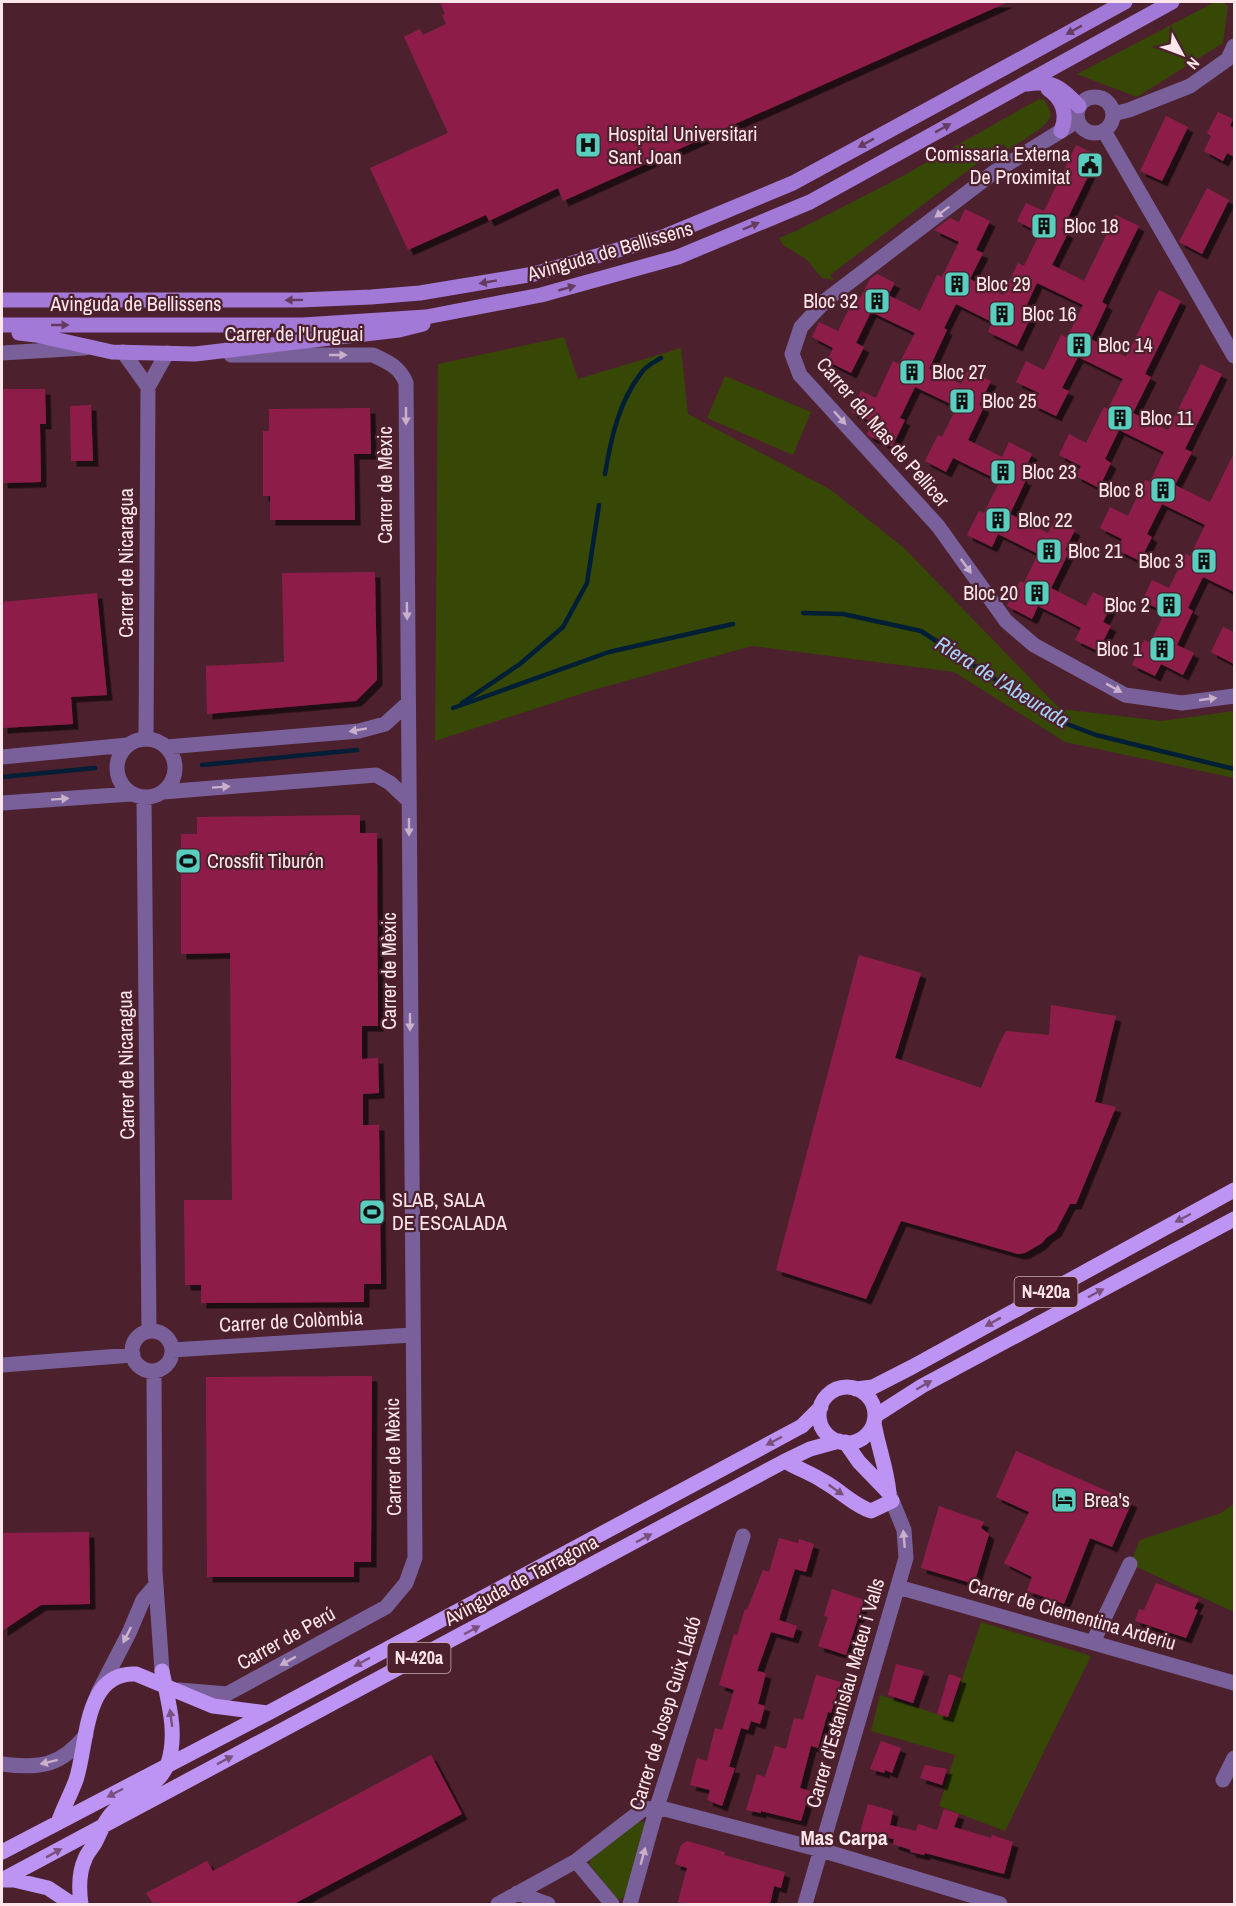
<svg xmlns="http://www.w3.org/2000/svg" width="1236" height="1906" viewBox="0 0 1236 1906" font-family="'Archivo Narrow',sans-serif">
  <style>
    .green { fill: #374706 }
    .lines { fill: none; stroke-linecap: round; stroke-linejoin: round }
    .stream { stroke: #001e35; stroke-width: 4.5 }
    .building { fill: #8e1f49; filter: url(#shadow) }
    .minor { stroke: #7a609b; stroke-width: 15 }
    .secondary { stroke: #a379d7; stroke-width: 15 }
    .primary { stroke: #bd93f3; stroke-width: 15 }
    .oneway { fill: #663b60 }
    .oneway2 { fill: #c9b0cb }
    .oneway3 { fill: #794f7c }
    .labels { text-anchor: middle; stroke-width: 4.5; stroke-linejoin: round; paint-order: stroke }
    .shield { fill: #4c212d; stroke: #c9abb2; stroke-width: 1.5 }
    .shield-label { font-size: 18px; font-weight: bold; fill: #fee6eb }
    .poi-label { font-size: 20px; fill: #fee6eb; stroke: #4c212d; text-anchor: start }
    .street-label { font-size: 20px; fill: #fee6eb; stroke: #4c212d }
    .water-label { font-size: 21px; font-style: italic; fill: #a6d4f9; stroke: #4c212d }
    .neighbourhood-label { font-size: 21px; font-weight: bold; fill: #fee6eb; stroke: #4c212d }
  </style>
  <defs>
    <filter id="shadow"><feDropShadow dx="5.5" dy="5.5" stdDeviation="0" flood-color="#0009"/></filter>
  </defs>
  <rect width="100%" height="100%" fill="#4c212d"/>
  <path class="green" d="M1215 2H1222L1228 6 1223 43 1137 97 1077 74Z
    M1039 99 1044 100C1047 104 1052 111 1050 117 1046 128 1018 143 1008 150L1003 144 830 275 834 280 822 278 806 259 783 245 779 238 796 231 899 178Z
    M564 337 578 379 681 348 688 414 831 490 904 548 1060 709 1162 721 1234 711V778L1065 742 954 672 752 646 593 690 435 741 438 364Z
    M725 376 811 412 793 455 707 418Z
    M1234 1504V1612L1130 1564 1140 1540 1221 1513Z
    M981 1622 1091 1656 1005 1831 939 1806 955 1755 871 1731 880 1695 949 1718Z
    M638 1821 644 1822 645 1829 624 1898 618 1900 589 1864 591 1859Z"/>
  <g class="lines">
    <path class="stream" d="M605 474C611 438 619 401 642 372 646 366 654 362 661 358
      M803 613 843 614 921 631 1059 721 1096 735 1234 769
      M462 703 520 664 563 627 587 583 599 505
      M453 708 609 652 733 624
      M202 765 357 750
      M2 777 95 768"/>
  </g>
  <path class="building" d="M440 2H1008L563 201 558 188 489 221 486 215 408 250 370 168 448 133 404 37 420 29 423 35 446 24 442 15 445 14Z
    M1218 112 1233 119 1230 126 1234 128V157L1227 153 1223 161 1204 151 1211 136 1207 133Z
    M1166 116 1188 127 1162 181 1140 171Z
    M1076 145 1098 156 1062 230 1068 233 1052 265 1084 281 1116 215 1139 226 1102 302 1107 305 1091 339 1126 357 1159 290 1181 301 1145 374 1151 377 1133 413 1168 430 1201 364 1222 374 1185 449 1192 452 1175 485 1210 502 1234 453V592L1203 577 1188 608 1193 611 1177 645 1194 653 1183 675 1161 664 1155 676 1132 665 1144 640 1150 643 1165 612 1142 601 1152 580 1169 588 1186 554 1190 556 1205 525 1162 504 1147 534 1152 537 1140 561 1117 550 1122 539 1100 528 1110 507 1128 516 1145 480 1150 482 1164 452 1119 430 1105 459 1111 463 1099 488 1076 476 1081 466 1059 455 1069 434 1086 443 1104 407 1108 409 1123 379 1078 357 1062 388 1069 391 1056 416 1033 405 1039 393 1016 382 1026 361 1044 370 1061 335 1067 338 1083 305 1037 283 1023 313 1031 317 1017 346 988 332 992 322 956 304 944 328 947 330 929 369 961 384 968 370 991 381 979 405 984 407 968 440 1002 457 1009 442 1032 454 1021 478 1026 480 1010 514 1048 533 1055 520 1075 530 1065 550 1069 552 1051 588 1086 606 1093 592 1113 602 1103 622 1111 626 1098 651 1075 640 1081 628 1060 617 1038 606 1032 619 1007 606 1020 581 1024 583 1038 554 998 534 992 547 967 535 979 511 984 513 1000 481 953 458 946 472 925 461 938 435 942 437 957 407 915 387 900 418 905 420 892 447 869 436 867 434 872 422 851 412 861 391 876 398 893 361 899 364 915 333 871 312 856 343 864 347 851 373 827 361 833 348 812 337 819 322 838 331 856 295 861 297 870 279 877 274 895 283 888 295 920 311 937 275 942 277 959 242 934 230 950 218 959 222 965 209 990 221 976 250 983 253 970 279 1003 295 1018 263 1024 266 1040 233 1017 221 1026 203 1044 211Z
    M1207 188 1229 200 1202 254 1179 242Z
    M2 389H45L46 424H40L41 482 2 483Z
    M91 405 93 461H71L70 406Z
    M370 408 371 454H354L355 520H270V496H263V431H269V409Z
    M375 572 377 680 356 701 207 714 206 666 284 662 282 573Z
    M97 593 107 695 71 697 73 724 2 728V602Z
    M1223 627 1234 632V664L1211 652Z
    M360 815V833H377L378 1026H362V1059L378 1058 379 1093 363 1094V1125H379L381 1284H364V1302L201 1303V1285H185L184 1200H232L230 953 181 954V834H197V817Z
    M859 955 921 973 895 1058 981 1088 999 1044 1006 1031 1049 1035 1051 1005 1116 1016 1095 1102 1116 1107 1076 1204H1070L1056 1231 1046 1238 1042 1243 1025 1253 1018 1254 901 1221 866 1299 776 1270Z
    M372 1376 371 1562H354V1577H207L206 1377Z
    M1016 1451 1132 1502 1112 1547 1090 1538 1064 1604 1027 1591 1032 1577 1004 1563 1029 1512 996 1497Z
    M939 1506 984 1522 981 1528 989 1534 974 1584 921 1568Z
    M89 1532 90 1604 41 1605 2 1631V1533Z
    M779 1538 798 1543 799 1539 814 1544 806 1572 795 1569 779 1620 797 1626 793 1638 771 1632 757 1671 766 1673 758 1704 765 1706 760 1724 751 1721 748 1730 741 1728 729 1767 735 1768 722 1806 707 1800 710 1790 690 1785 697 1758 707 1761 715 1728 722 1730 734 1690 719 1685 734 1634 737 1635 745 1609 747 1610 763 1570 769 1572Z
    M1156 1583 1199 1599 1194 1609 1198 1610 1186 1638 1135 1621 1139 1609 1144 1610Z
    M832 1589 864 1600 846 1655 818 1646 828 1617 824 1616Z
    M896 1664 924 1671 913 1703 888 1695Z
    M949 1674 961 1678 948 1717 937 1714Z
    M816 1675 841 1682 831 1713 828 1712 818 1748 811 1746 800 1788 810 1791 801 1821 761 1811V1813L746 1810 757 1774 765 1777 775 1746 786 1749 794 1718 803 1720Z
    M881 1741 901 1748 892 1773 885 1770 884 1773 870 1769Z
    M431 1755 462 1814 292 1905H154L146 1893 207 1861 213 1871Z
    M925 1765 947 1769 942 1785 920 1778Z
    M868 1804 893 1811 890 1825 916 1831 918 1824 937 1830 944 1809 959 1814 954 1827 991 1838 992 1835 1013 1842 1004 1874 925 1853 924 1855 910 1852 911 1850 893 1844 894 1839 860 1832Z
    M687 1841 725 1852 724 1855 785 1872 781 1888 774 1886 770 1905H677L687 1868 675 1864 681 1845Z"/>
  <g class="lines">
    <path class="minor" d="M1077 115a18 18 0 1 1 36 0a18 18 0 1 1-36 0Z
      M1113 114 1129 110 1190 86 1228 59 1234 46
      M1077 121 993 173 826 300 801 327 792 354 800 375 938 526 1006 621 1034 645 1125 695 1182 703 1234 696
      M1104 131 1234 356
      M123 352 148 387
      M2 353 85 348
      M146 739 148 387 167 353
      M117 768a29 29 0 1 1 58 0a29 29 0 1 1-58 0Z
      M166 747 359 731 385 724 408 703
      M2 757 128 745
      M163 792 376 775 390 783 408 800
      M144 798 149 1331
      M2 803 131 794
      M132 1351a20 20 0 1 1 40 0a20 20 0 1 1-40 0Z
      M172 1350 412 1335
      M2 1365 133 1355
      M154 1371 155 1571 162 1671
      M898 1587 1234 1683
      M1093 1642 1130 1564
      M179 1690 227 1694 386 1607 406 1583 415 1558 406 383C400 367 388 362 373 355H231
      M98 1693 129 1633 143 1600 156 1585
      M2 1764C40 1769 61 1766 86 1735
      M1223 1780 1234 1758
      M576 1861 612 1904
      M517 1893 548 1904
      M498 1904 576 1861 642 1810 657 1807 821 1850 1000 1904
      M630 1904 657 1807 743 1536
      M805 1904 906 1558 904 1530 889 1493"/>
    <path class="secondary" d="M1027 84C1053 80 1062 88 1079 106
      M1048 89C1063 99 1068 115 1061 131
      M2 300H300L371 297 420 293 534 274 663 237 793 183 1125 2
      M2 325H303L426 317 541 295 678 257 810 202 1172 2
      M19 333 36 335 112 352 195 354 399 330 423 324"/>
    <path class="primary" d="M819 1415a28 28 0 1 1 56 0a28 28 0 1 1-56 0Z
      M856 1389 873 1387 912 1367 1234 1190
      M875 1416 922 1386 1234 1219
      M874 1423C878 1447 887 1469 889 1493
      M845 1442 859 1462 889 1493
      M785 1461C798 1469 811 1473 823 1481 840 1490 853 1505 871 1511L892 1501
      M58 1823C63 1808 71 1794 76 1780 88 1745 83 1671 136 1674L213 1706 268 1713
      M2 1852 268 1713 802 1426 821 1407
      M2 1880 785 1461 810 1449 839 1441
      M2 1880H14L48 1888 72 1904
      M81 1904C79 1890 79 1872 85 1859 87 1853 92 1848 95 1843 101 1831 106 1817 117 1808 134 1792 159 1788 168 1763 178 1733 168 1701 162 1671"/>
  </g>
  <defs><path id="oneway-solid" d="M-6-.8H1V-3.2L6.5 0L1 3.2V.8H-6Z" transform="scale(1.5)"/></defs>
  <g class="oneway">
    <use href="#oneway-solid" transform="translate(1074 30) rotate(151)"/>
    <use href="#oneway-solid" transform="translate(943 128) rotate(-29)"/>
    <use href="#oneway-solid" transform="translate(866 143) rotate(151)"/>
    <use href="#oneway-solid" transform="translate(751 226) rotate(-23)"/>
    <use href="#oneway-solid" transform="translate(488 282) rotate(170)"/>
    <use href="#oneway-solid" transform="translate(567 288) rotate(-16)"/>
    <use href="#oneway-solid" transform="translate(294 300) rotate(179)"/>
    <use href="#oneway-solid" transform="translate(60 325)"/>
  </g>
  <g class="oneway2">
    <use href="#oneway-solid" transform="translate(942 212) rotate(143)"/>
    <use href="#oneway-solid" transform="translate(338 355)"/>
    <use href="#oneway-solid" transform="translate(406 416) rotate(90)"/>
    <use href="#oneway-solid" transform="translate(840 418) rotate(48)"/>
    <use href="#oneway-solid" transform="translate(966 566) rotate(54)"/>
    <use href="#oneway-solid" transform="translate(407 611) rotate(89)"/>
    <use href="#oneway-solid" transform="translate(1114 688) rotate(29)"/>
    <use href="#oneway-solid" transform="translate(1208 699) rotate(-8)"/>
    <use href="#oneway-solid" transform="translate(358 730) rotate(170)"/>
    <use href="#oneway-solid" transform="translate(221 787) rotate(-4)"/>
    <use href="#oneway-solid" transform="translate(60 799) rotate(-4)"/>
    <use href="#oneway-solid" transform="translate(409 827) rotate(90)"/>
    <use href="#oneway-solid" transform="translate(410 1022) rotate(90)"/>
    <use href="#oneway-solid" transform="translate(904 1539) rotate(-95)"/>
    <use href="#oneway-solid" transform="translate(127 1635) rotate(117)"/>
    <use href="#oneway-solid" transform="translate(288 1661) rotate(151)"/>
    <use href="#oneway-solid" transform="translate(49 1762) rotate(166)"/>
    <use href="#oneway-solid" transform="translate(643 1856) rotate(-75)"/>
  </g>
  <g class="oneway3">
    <use href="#oneway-solid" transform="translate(1183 1218) rotate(152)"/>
    <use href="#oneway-solid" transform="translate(1096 1293) rotate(-28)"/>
    <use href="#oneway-solid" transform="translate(993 1322) rotate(151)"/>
    <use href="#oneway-solid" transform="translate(924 1385) rotate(-30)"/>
    <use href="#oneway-solid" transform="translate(774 1441) rotate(152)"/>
    <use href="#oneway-solid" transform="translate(836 1490) rotate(35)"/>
    <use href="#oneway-solid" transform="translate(644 1538) rotate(-28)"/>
    <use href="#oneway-solid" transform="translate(472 1630) rotate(-28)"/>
    <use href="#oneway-solid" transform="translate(362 1662) rotate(152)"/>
    <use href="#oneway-solid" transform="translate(171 1718) rotate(-98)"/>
    <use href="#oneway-solid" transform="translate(225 1760) rotate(-28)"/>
    <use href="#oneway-solid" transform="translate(115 1793) rotate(152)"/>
    <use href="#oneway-solid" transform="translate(54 1853) rotate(-29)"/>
  </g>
  <defs>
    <symbol id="hospital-square" viewBox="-11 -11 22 22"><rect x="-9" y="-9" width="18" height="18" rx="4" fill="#59cebe" stroke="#4c212d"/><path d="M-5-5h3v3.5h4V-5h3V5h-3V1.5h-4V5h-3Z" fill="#111"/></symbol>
    <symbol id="civic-square" viewBox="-11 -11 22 22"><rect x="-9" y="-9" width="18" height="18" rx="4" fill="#59cebe" stroke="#4c212d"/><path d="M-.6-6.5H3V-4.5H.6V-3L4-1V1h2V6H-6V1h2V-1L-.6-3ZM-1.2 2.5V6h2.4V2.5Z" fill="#111"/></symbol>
    <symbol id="building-square" viewBox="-11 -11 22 22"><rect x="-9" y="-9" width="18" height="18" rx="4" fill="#59cebe" stroke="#4c212d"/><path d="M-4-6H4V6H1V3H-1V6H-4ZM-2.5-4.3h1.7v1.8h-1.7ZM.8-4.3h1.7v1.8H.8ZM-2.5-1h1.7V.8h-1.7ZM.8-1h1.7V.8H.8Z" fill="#111"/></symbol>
    <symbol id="stadium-square" viewBox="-11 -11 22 22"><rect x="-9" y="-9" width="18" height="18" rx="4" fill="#59cebe" stroke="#4c212d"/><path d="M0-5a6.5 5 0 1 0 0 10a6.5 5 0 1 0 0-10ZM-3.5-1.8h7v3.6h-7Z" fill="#111"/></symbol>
    <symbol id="hotel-square" viewBox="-11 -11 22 22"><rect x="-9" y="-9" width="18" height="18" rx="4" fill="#59cebe" stroke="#4c212d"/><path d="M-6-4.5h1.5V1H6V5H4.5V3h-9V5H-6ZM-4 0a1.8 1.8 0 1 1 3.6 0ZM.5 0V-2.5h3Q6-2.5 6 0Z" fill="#111"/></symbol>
  </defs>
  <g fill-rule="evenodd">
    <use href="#hospital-square" x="573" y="130" width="30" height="30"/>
    <use href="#civic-square" x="1075" y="150" width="30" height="30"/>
    <use href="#building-square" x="1029" y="211" width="30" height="30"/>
    <use href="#building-square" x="942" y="269" width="30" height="30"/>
    <use href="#building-square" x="862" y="286" width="30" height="30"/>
    <use href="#building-square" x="987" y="299" width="30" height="30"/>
    <use href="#building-square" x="1064" y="330" width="30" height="30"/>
    <use href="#building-square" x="897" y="357" width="30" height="30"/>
    <use href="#building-square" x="947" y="386" width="30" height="30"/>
    <use href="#building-square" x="1105" y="403" width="30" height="30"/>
    <use href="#building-square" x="988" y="457" width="30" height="30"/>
    <use href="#building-square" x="1148" y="475" width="30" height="30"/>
    <use href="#building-square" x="983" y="505" width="30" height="30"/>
    <use href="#building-square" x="1034" y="536" width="30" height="30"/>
    <use href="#building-square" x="1189" y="546" width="30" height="30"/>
    <use href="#building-square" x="1022" y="578" width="30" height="30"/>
    <use href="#building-square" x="1154" y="590" width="30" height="30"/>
    <use href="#building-square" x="1147" y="634" width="30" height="30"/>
    <use href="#stadium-square" x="173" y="846" width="30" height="30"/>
    <use href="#stadium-square" x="357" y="1197" width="30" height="30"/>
    <use href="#hotel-square" x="1049" y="1485" width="30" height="30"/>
  </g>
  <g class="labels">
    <g class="shield">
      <rect x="1014.5" y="1277" width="63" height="30" rx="4.5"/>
      <rect x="387.5" y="1643" width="63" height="30" rx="4.5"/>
    </g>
    <g class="shield-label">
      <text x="1046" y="1298">N-420a</text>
      <text x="419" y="1664">N-420a</text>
    </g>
    <g class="poi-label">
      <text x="608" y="141">Hospital Universitari<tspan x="608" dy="23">Sant Joan</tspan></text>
      <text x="1070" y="161" text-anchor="end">Comissaria Externa<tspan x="1070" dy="23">De Proximitat</tspan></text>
      <text x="1064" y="233">Bloc 18</text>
      <text x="976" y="291">Bloc 29</text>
      <text x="858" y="308" text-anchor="end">Bloc 32</text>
      <text x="1022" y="321">Bloc 16</text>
      <text x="1098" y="352">Bloc 14</text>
      <text x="932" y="379">Bloc 27</text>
      <text x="982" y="408">Bloc 25</text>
      <text x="1140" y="425">Bloc 11</text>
      <text x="1022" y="479">Bloc 23</text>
      <text x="1144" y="497" text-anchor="end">Bloc 8</text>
      <text x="1018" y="527">Bloc 22</text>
      <text x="1068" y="558">Bloc 21</text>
      <text x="1184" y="568" text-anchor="end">Bloc 3</text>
      <text x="1018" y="600" text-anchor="end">Bloc 20</text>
      <text x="1150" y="612" text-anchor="end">Bloc 2</text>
      <text x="1142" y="656" text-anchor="end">Bloc 1</text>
      <text x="207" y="868">Crossfit Tiburón</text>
      <text x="392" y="1207">SLAB, SALA<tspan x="392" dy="23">DE ESCALADA</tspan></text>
      <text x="1084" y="1507">Brea's</text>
    </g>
    <g class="street-label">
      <text transform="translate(610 251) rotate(-16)" y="7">Avinguda de Bellissens</text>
      <text x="136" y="311">Avinguda de Bellissens</text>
      <text x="294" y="341">Carrer de l'Uruguai</text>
      <text transform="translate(883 432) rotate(49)" y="7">Carrer del Mas de Pellicer</text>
      <text transform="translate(385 485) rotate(-90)" y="7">Carrer de Mèxic</text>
      <text transform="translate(126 563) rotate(-90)" y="7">Carrer de Nicaragua</text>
      <text transform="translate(389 971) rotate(-90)" y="7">Carrer de Mèxic</text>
      <text transform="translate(126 1065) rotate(-91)" y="7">Carrer de Nicaragua</text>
      <text transform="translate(291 1321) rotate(-3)" y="7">Carrer de Colòmbia</text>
      <text transform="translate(393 1457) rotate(-91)" y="7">Carrer de Mèxic</text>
      <text transform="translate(521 1580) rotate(-28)" y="7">Avinguda de Tarragona</text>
      <text transform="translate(1072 1614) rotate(16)" y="7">Carrer de Clementina Arderiu</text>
      <text transform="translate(286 1638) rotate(-29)" y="7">Carrer de Perú</text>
      <text transform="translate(845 1693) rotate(-74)" y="7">Carrer d'Estanislau Mateu i Valls</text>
      <text transform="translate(665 1713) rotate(-73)" y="7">Carrer de Josep Guix Lladó</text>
    </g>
    <g class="water-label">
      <text transform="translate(1002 682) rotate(32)" y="7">Riera de l'Abeurada</text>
    </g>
    <g class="neighbourhood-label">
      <text x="844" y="1845">Mas Carpa</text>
    </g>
  </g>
  <rect width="1236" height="1906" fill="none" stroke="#fee6eb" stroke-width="6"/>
  <g transform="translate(1182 54) rotate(131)" stroke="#4c212d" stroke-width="4.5" paint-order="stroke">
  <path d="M0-4.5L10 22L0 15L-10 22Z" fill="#fee6eb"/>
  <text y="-9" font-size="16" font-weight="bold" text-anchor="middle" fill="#fee6eb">N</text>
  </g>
</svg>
